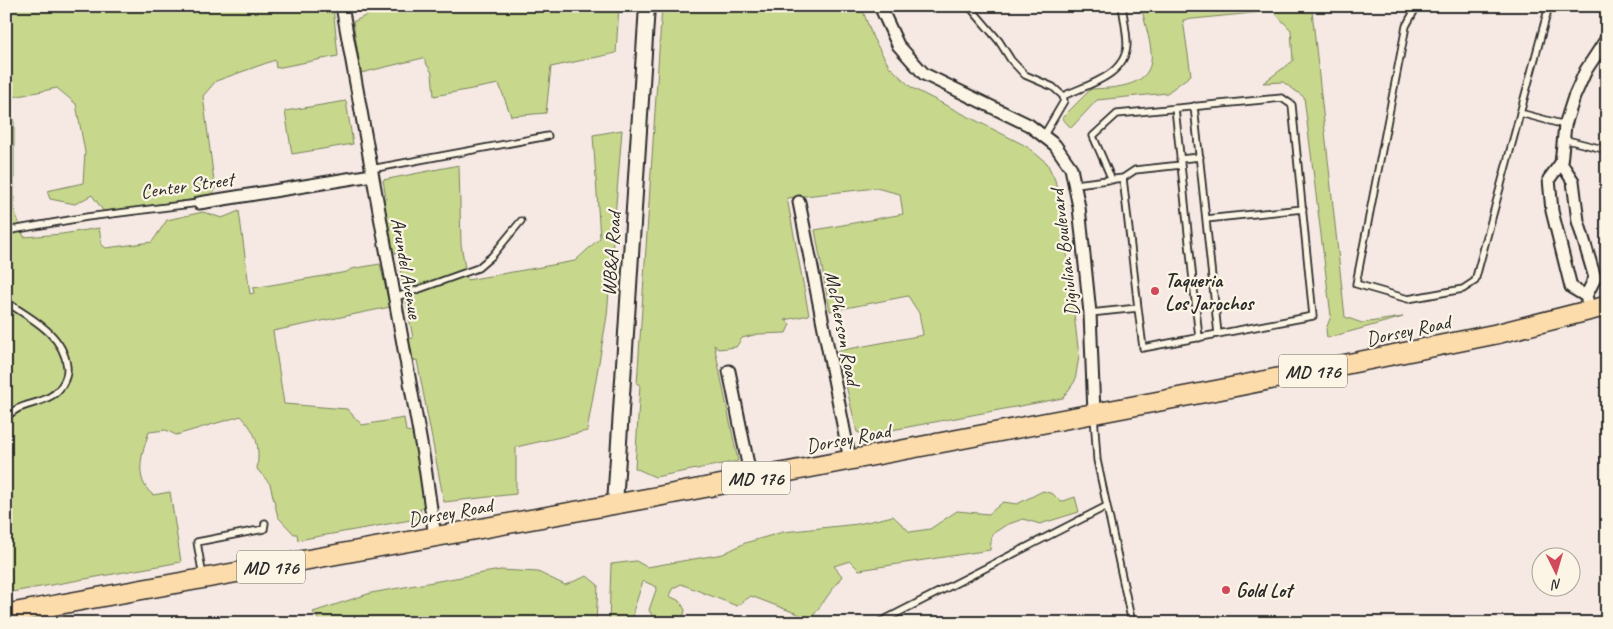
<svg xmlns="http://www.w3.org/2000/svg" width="1613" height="629" viewBox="0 0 1613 629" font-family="Caveat,sans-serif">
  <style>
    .green { fill: #c7d88d; stroke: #79825c }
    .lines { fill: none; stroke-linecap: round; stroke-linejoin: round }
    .service-casing { stroke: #2b2b2b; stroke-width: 9 }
    .minor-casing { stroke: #2b2b2b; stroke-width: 15 }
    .tertiary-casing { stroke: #2b2b2b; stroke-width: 18 }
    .primary-casing { stroke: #2b2b2b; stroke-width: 22 }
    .service { stroke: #fcf5e5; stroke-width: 5.5 }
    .minor { stroke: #fcf5e5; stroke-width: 11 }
    .tertiary { stroke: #fcf5e5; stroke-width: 14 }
    .primary { stroke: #fddcac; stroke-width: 19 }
    .poi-dot { fill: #d1495b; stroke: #fcf5e5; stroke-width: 2 }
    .labels { text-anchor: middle; stroke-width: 4.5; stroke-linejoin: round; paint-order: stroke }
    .shield { fill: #fcf5e5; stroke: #6a6863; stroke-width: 1 }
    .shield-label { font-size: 19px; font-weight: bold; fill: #2b2b2b }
    .street-label { font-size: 20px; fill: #2b2b2b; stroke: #fcf5e5 }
    .poi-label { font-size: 20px; font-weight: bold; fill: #2b2b2b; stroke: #fcf5e5; text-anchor: start }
  </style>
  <rect width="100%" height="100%" fill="#f6e9e4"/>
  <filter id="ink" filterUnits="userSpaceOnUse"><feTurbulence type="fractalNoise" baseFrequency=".02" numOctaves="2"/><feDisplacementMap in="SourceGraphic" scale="10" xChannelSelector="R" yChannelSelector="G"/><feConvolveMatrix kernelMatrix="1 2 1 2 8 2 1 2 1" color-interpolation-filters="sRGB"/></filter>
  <g filter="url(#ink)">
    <path class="green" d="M6 6H333L338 56 276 68 275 60 216 81 203 96 215 189 211 197 104 212 92 195 75 204 50 199 47 191 83 183 85 152 76 104 57 88 9 98 14 123V209L24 237 62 234 99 228 102 245 106 248 152 242 167 220 203 212 222 218 239 211 250 294 254 293 253 288 347 272 351 269 380 264 390 307 273 331 284 404 347 409 362 425 404 418 406 431 413 432 425 508 420 509 422 518 298 540 297 534H294L278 517 270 484 257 469C260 446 257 433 241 416L176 435 166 430 149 432C142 453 133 479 153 495L170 492 181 562 6 593Z
      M372 6H619L616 53 551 67 546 113 511 116 499 84 434 96 432 73 423 58 361 73 353 22 373 12Z
      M662 6H861L873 38 889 66 912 88 1026 146 1047 163 1055 180 1062 212 1079 356 1075 381 1063 398 865 435 857 432 838 351 923 335 919 313 908 296 830 311 815 230 903 214 900 194 876 188 787 198 809 315 785 320 790 324 786 333 758 334 742 338 736 347 718 349 714 344 738 461 655 477 635 468 640 384H637Z
      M1149 6H1309L1312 11 1345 317 1362 323 1403 317 1327 338 1326 329 1331 316 1304 97 1283 82 1263 83 1293 61 1291 30 1273 11 1183 20 1191 75 1167 93 1097 100 1071 128 1062 118 1091 89C1111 88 1148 88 1151 61 1153 49 1145 24 1142 10Z
      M346 101 353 144 292 154 285 111Z
      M622 130 607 316 587 431 516 447V494L444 502 417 360 411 361 407 339 413 338 397 253H391L382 200 386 199 383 180 459 165 461 244 467 280 575 261 600 238 593 135Z
      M1043 491 1053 494 1061 502 1075 497 1079 512 1040 524 1023 519 1006 525 992 534 990 550 859 570 850 561 834 566 842 576 811 619 751 596 737 606 681 584 672 589 669 596 680 601 685 610 683 619 679 623H656L649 610 657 587 643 581 634 609 633 623H609L611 564 636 561 647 567 723 554 745 543 783 532 858 524 893 516 910 532 930 529 957 511 989 514 1003 502 1017 504Z
      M500 570 538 572 565 585 587 576 598 585 596 623H321L313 612 371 593Z"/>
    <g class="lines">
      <defs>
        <path id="service" d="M969 6 999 41 1011 60 1025 75 1053 87 1063 96 1064 101 1044 135
          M1417 6 1406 26 1356 284 1408 299 1463 289 1475 281 1549 6
          M1063 96C1087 85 1125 76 1127 45 1127 33 1124 19 1122 6
          M1194 106 1218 334
          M1520 113 1565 125
          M1563 139 1607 150
          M1180 159 1200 157
          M1181 165 1199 338
          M371 169 548 136
          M1123 178 1135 170 1181 165 1175 108
          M1112 180 1093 136 1117 114 1282 98 1292 105 1313 316 1143 348 1138 308
          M1076 184 1123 178 1138 308 1090 313
          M1206 219 1303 209
          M6 231 87 217 199 203
          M394 298 478 268 492 256 521 221
          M6 302C31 318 64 335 67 367 68 379 60 391 51 396 35 406 18 403 6 418
          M1094 415 1097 460 1132 623
          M203 577 197 542 264 529 265 523
          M878 623 1107 506"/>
        <path id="minor" d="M342 6 424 460 435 537
          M880 6 898 45 924 74 1029 125 1055 145 1071 168 1079 207 1090 313 1094 413
          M1561 163 1573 181 1578 221 1595 278 1586 296 1588 303
          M799 202 850 460
          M199 203 372 175
          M1586 296 1571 287 1552 211 1549 179 1561 163 1565 125 1574 97 1586 70 1607 38
          M729 371 751 479"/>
        <path id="tertiary" d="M615 504 647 6"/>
        <path id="primary" d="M6 614 655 497 1218 390 1496 334 1607 306"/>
      </defs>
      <use href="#service" class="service-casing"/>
      <use href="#minor" class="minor-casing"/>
      <use href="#tertiary" class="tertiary-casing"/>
      <use href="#primary" class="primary-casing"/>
      <use href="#service" class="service"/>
      <use href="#minor" class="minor"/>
      <use href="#tertiary" class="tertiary"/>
      <use href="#primary" class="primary"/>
    </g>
  </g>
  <g class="poi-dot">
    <circle cx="1155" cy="291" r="5"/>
    <circle cx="1226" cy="590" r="5"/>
  </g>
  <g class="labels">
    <g class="shield">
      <rect x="1279" y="354.5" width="68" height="33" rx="4"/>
      <rect x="722" y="461.5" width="68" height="33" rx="4"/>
      <rect x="237" y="550.5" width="68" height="33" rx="4"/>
    </g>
    <g class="shield-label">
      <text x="1313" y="378">MD 176</text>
      <text x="756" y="485">MD 176</text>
      <text x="271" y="574">MD 176</text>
    </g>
    <g class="street-label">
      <text transform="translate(187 185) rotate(-8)" y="7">Center Street</text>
      <text transform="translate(1064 253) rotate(-97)" y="7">Digiulian Boulevard</text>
      <text transform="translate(611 254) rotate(-86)" y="7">WB&amp;A Road</text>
      <text transform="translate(407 268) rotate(80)" y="7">Arundel Avenue</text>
      <text transform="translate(843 328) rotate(79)" y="7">McPherson Road</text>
      <text transform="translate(1408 330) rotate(-12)" y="7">Dorsey Road</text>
      <text transform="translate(848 438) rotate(-11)" y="7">Dorsey Road</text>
      <text transform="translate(450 512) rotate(-10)" y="7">Dorsey Road</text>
    </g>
    <g class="poi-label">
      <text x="1165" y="287">Taqueria<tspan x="1165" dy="23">Los Jarochos</tspan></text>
      <text x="1236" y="597">Gold Lot</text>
    </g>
  </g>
  <rect width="1613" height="629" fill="none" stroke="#fcf5e5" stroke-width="25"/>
  <rect x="12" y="12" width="1588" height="604" fill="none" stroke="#2b2b2b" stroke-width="2" filter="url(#ink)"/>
  <g transform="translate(1556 572) rotate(175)"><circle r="24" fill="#fcf5e5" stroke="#a8a49b"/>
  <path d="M0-4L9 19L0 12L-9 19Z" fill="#d1495b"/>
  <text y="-8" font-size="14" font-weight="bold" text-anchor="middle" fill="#2b2b2b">N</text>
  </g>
</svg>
